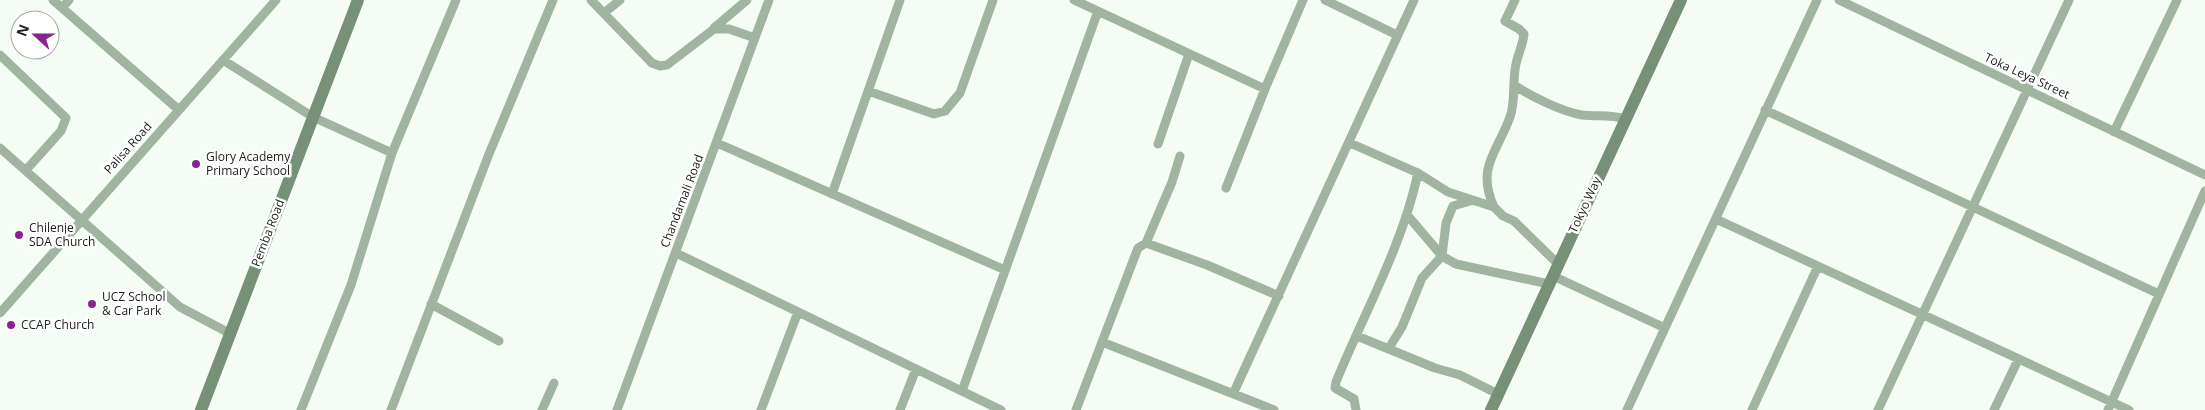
<svg xmlns="http://www.w3.org/2000/svg" width="2205" height="410" viewBox="0 0 2205 410" font-family="'Open Sans',sans-serif">
  <style>
    .lines { fill: none; stroke-linecap: round; stroke-linejoin: round }
    .street { stroke: #a1b3a1; stroke-width: 9 }
    .secondary { stroke: #769177; stroke-width: 12 }
    .poi-dot { fill: #87258e; stroke: #fff; stroke-width: 2 }
    .labels { text-anchor: middle; stroke-width: 5; stroke-linejoin: round; paint-order: stroke }
    .street-label { font-size: 12px; fill: #212321; stroke: #fff }
    .poi-label { font-size: 12px; fill: #212321; stroke: #fff; text-anchor: start }
  </style>
  <rect width="100%" height="100%" fill="#f5fcf5"/>
  <g class="lines">
    <path class="street" d="M53 0 179 110
      M591 0 652 63 660 66 667 65 714 29H729L755 38
      M1074 0 1265 89 1303 0
      M1325 0 1397 35
      M1839 0 2205 175
      M62 8 69 0
      M604 13 620 0
      M714 28 747 0
      M0 55 66 118 61 131 26 170
      M223 60 313 117 392 153
      M1514 85C1530 96 1563 112 1582 115 1597 117 1610 114 1625 119
      M868 91 934 114 945 111 960 93 993 0
      M1765 110 2159 294
      M2114 132 2177 0
      M717 143 1005 270
      M1350 143 1418 173 1448 192 1494 207 1503 216 1514 221 1558 264
      M1158 144 1189 54
      M0 148 180 307 229 333
      M1226 188 1265 89
      M832 194 900 0
      M1494 207C1476 167 1497 153 1510 117 1516 101 1512 81 1516 64 1518 54 1523 45 1524 34L1519 29 1505 21 1515 0
      M1408 216 1442 256 1456 264 1549 284
      M1716 219 2129 410
      M1146 243 1172 182 1180 156
      M676 253 1001 410
      M1553 276 1665 328
      M431 304 499 341
      M0 313 276 0
      M1357 336 1435 368 1460 375 1498 394
      M1102 342 1138 248 1146 243 1207 265 1279 296
      M1389 348 1402 327 1422 278 1442 256 1446 223 1453 206 1470 201
      M962 391 1098 11
      M1233 394 1414 0
      M301 410 351 285 392 153 456 0
      M391 410 489 154 553 0
      M542 410 554 383
      M617 410 769 0
      M761 410 798 312
      M900 410 916 369
      M1076 410 1102 342 1274 410
      M1356 410 1354 399 1335 388 1336 382C1364 313 1402 247 1418 173
      M1627 410 1817 0
      M1752 410 1818 266
      M1878 410 2069 0
      M1994 410 2018 360
      M2108 410 2205 191"/>
    <path class="secondary" d="M201 410 358 0
      M1491 410 1681 0"/>
  </g>
  <g class="poi-dot">
    <circle cx="196" cy="164" r="5"/>
    <circle cx="19" cy="235" r="5"/>
    <circle cx="92" cy="304" r="5"/>
    <circle cx="11" cy="325" r="5"/>
  </g>
  <g class="labels">
    <g class="street-label">
      <text transform="translate(2027 76) rotate(25)" y="4">Toka Leya Street</text>
      <text transform="translate(128 148) rotate(-48)" y="4">Palisa Road</text>
      <text transform="translate(682 201) rotate(-69)" y="4">Chandamali Road</text>
      <text transform="translate(1585 205) rotate(-65)" y="4">Tokyo Way</text>
      <text transform="translate(268 233) rotate(-69)" y="4">Pemba Road</text>
    </g>
    <g class="poi-label">
      <text x="206" y="161">Glory Academy<tspan x="206" dy="14">Primary School</tspan></text>
      <text x="29" y="232">Chilenje<tspan x="29" dy="14">SDA Church</tspan></text>
      <text x="102" y="301">UCZ School<tspan x="102" dy="14">&amp; Car Park</tspan></text>
      <text x="21" y="329">CCAP Church</text>
    </g>
  </g>
  <g transform="translate(35 35) rotate(291)"><circle r="24" fill="#ffffff" stroke="#a6a7a6"/>
  <path d="M0-4L9 19L0 12L-9 19Z" fill="#87258e"/>
  <text y="-8" font-size="14" font-weight="bold" text-anchor="middle" fill="#212321">N</text>
  </g>
</svg>
